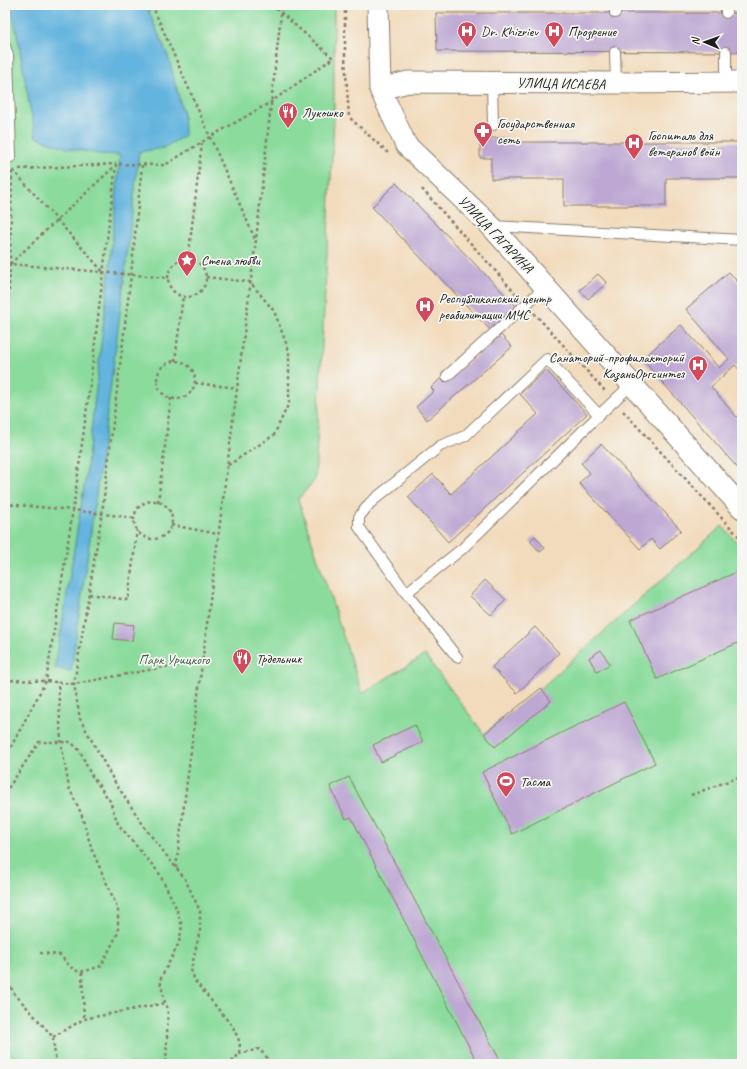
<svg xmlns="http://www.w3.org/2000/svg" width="747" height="1069" viewBox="0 0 747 1069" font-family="Caveat,sans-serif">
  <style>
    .green { fill: #8adb9c; stroke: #537c5c }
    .water { fill: #63b4de; stroke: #40687d }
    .building { fill: #bea8d3 }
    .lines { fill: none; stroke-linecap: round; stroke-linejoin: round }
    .lane-casing { stroke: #877c6c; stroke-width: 12 }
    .street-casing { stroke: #877c6c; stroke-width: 23 }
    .path { stroke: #877c6c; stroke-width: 2.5; stroke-dasharray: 3 3; stroke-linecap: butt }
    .lane { stroke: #fff; stroke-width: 10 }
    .street { stroke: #fff; stroke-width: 21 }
    .labels { text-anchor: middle; stroke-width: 3.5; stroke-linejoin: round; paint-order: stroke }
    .poi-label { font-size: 14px; fill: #1c1c1c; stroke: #f6f6f2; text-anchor: start }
    .street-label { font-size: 14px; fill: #1c1c1c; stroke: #f6f6f2 }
    .park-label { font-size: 14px; fill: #425f49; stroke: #f6f6f2 }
  </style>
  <rect width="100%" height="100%" fill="#f6f6f2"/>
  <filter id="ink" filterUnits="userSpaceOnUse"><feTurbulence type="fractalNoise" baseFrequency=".025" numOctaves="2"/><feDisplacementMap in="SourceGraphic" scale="8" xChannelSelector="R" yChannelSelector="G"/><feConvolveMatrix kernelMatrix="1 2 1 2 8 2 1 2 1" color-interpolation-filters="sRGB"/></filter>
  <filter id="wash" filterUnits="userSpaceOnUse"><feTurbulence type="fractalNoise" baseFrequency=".012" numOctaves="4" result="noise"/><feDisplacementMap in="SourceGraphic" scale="16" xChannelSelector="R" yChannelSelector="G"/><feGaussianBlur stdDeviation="0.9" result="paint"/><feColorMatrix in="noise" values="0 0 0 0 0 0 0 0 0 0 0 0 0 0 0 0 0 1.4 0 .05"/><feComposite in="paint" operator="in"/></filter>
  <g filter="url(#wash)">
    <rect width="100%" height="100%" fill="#f2dbbc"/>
    <path class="green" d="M5 5H334V120L315 480 298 499 362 693 425 655 484 734 541 688 722 526 742 548V1064H5Z"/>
    <path class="water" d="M11 5H146L168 56 183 113 184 136 163 148 139 152C120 326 96 498 71 671L55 668 86 475 109 275 120 155 99 154 66 148 36 137C26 93 21 49 11 5Z"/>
    <g id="blocks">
      <path class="building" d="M436 13H742V52L437 51Z
        M480 138H508V142H742V178H666V206H564V179H491V158H480Z
        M396 183 518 308 493 333 372 207Z
        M729 272 742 287V373L735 365 711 387 742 423V473L642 359 681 325 719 368 729 359 686 309Z
        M598 274 607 283 588 299 580 290Z
        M501 335 512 347 427 420 416 407 434 391 431 388 441 378 445 382Z
        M546 370 587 414 448 542 408 497 433 474 451 494 538 414 520 394Z
        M601 444 681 530 660 549 651 539 640 549 579 483 590 473 581 463Z
        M535 536 545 548 540 552 530 541Z
        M741 570 742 641 657 679 630 620Z
        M485 580 506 600 491 615 470 596Z
        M115 623 134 625 132 641 113 639Z
        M535 627 559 653 517 693 492 667Z
        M601 650 610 664 597 672 589 658Z
        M541 688 551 701 495 747 484 734Z
        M624 702 655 763 512 834 482 772Z
        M415 725 423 742 381 762 373 745Z
        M349 777 366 809 502 1064H478L351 817 346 819 330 786Z"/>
    </g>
  </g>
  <g filter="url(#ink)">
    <use href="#blocks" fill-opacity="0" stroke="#877c6c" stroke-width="1"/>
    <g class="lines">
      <defs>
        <path id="lane" d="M726 5V13
          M615 13V5
          M5 46 8 56 11 157 5 158
          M615 52 616 83
          M492 82 493 125
          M726 82V52
          M493 226 742 240
          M447 376 545 287
          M406 593 462 549 599 415 632 384
          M457 657 406 593 359 527V517L370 503 440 446 465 436 547 359 599 415"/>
        <path id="street" d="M378 5 380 89 406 145 491 226 742 508
          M380 89 408 82 616 83 742 82"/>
      </defs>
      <use href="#lane" class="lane-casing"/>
      <use href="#street" class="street-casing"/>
      <path class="path" d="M152 5 255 239
        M345 5V58L349 117 388 153
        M142 165 131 275 102 513 74 684 80 719 114 781 148 832 185 879 200 911V930L191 970 195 981 233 1027 240 1043 239 1054 230 1064
        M19 169 116 164
        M13 170 104 273
        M422 189 517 295
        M188 259 202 143
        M168 278a19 19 0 1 1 38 0a19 19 0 1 1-38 0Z
        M10 264 116 165
        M5 268 10 264 12 171
        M206 277 250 282 274 311 289 351V403L274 435 227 466
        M534 313 605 391
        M175 361 183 296
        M157 380a19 19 0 1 1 38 0a19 19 0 1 1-38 0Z
        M195 383 237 388
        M5 387 10 264 169 278
        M623 411 742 540
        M134 520a19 19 0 1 1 38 0a19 19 0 1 1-38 0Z
        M158 502 171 398
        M5 504 73 510 134 518
        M171 525 218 534
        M89 594 128 600 137 530
        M5 680 46 681 74 684 202 660
        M5 758 46 681 73 510 90 385 116 164 165 165 210 137 271 102 333 58 272 5
        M5 793 39 742H71L80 751 90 773 110 801 118 824 159 873 175 905 182 926 179 943 160 980 165 1003 168 1009 166 1064
        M691 795 742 776
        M176 868 256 240 282 5
        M40 953 60 955C77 975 76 974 101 966L118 933V909L92 850 81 813 69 788 61 742 58 682
        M82 972 84 1019
        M5 977 14 993 53 1037 56 1064
        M53 1037 84 1019 165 1003
        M239 1054 259 1049 273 1064"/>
      <use href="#lane" class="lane"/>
      <use href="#street" class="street"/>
    </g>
  </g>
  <defs>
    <symbol id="hospital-pin" viewBox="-11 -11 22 30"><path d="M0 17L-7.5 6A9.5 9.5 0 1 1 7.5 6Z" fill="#d1495b" stroke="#f6f6f2"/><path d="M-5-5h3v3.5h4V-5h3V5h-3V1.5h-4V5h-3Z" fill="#fff"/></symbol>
    <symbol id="restaurant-pin" viewBox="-11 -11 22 30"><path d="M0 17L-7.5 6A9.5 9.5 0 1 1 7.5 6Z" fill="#d1495b" stroke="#f6f6f2"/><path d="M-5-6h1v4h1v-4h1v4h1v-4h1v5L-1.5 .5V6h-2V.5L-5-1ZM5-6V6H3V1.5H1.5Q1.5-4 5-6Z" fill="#fff"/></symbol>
    <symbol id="pharmacy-pin" viewBox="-11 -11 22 30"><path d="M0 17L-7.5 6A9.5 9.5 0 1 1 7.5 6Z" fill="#d1495b" stroke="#f6f6f2"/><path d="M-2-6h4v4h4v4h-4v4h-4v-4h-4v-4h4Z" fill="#fff"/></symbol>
    <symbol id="sight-pin" viewBox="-11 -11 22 30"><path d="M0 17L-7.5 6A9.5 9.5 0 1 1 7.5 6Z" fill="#d1495b" stroke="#f6f6f2"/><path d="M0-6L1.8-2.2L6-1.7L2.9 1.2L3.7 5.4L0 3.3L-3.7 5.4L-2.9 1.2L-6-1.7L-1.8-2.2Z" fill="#fff"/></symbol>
    <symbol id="stadium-pin" viewBox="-11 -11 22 30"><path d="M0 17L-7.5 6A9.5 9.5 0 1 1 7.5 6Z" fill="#d1495b" stroke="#f6f6f2"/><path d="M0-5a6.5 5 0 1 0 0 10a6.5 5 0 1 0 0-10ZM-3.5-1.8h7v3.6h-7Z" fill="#fff"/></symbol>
  </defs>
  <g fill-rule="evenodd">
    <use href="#hospital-pin" x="456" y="20" width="22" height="30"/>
    <use href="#hospital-pin" x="543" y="20" width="22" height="30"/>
    <use href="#restaurant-pin" x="277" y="101" width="22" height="30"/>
    <use href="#pharmacy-pin" x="472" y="120" width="22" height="30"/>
    <use href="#hospital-pin" x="623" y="132" width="22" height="30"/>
    <use href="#sight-pin" x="176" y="249" width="22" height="30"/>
    <use href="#hospital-pin" x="414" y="295" width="22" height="30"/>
    <use href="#hospital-pin" x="687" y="354" width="22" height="30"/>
    <use href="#restaurant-pin" x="231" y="647" width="22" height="30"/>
    <use href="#stadium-pin" x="495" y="770" width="22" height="30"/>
  </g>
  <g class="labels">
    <g class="poi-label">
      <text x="481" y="36">Dr. Khizriev</text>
      <text x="568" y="36">Прозрение</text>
      <text x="302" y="117">Лукошко</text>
      <text x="497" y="128">Государственная<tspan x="497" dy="16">сеть</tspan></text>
      <text x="648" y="140">Госпиталь для<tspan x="648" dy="16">ветеранов войн</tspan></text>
      <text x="201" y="265">Стена любви</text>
      <text x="439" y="303">Республиканский центр<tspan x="439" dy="16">реабилитации МЧС</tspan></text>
      <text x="684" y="362" text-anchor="end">Санаторий-профилакторий<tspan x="684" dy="16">КазаньОргсинтез</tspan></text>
      <text x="256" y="663">Трдельник</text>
      <text x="520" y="786">Тасма</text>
    </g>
    <g class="street-label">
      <text transform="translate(561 83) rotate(1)" y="5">УЛИЦА ИСАЕВА</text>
      <text transform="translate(496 234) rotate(46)" y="5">УЛИЦА ГАГАРИНА</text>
    </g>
    <g class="park-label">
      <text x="174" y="664">Парк Урицкого</text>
    </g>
  </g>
  <rect width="747" height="1069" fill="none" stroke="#f6f6f2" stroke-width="20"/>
  <g transform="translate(705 42) rotate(272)" stroke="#f6f6f2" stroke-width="3" paint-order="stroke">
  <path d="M0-3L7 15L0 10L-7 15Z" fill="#1c1c1c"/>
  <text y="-6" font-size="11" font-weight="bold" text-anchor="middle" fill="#1c1c1c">N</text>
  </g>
</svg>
